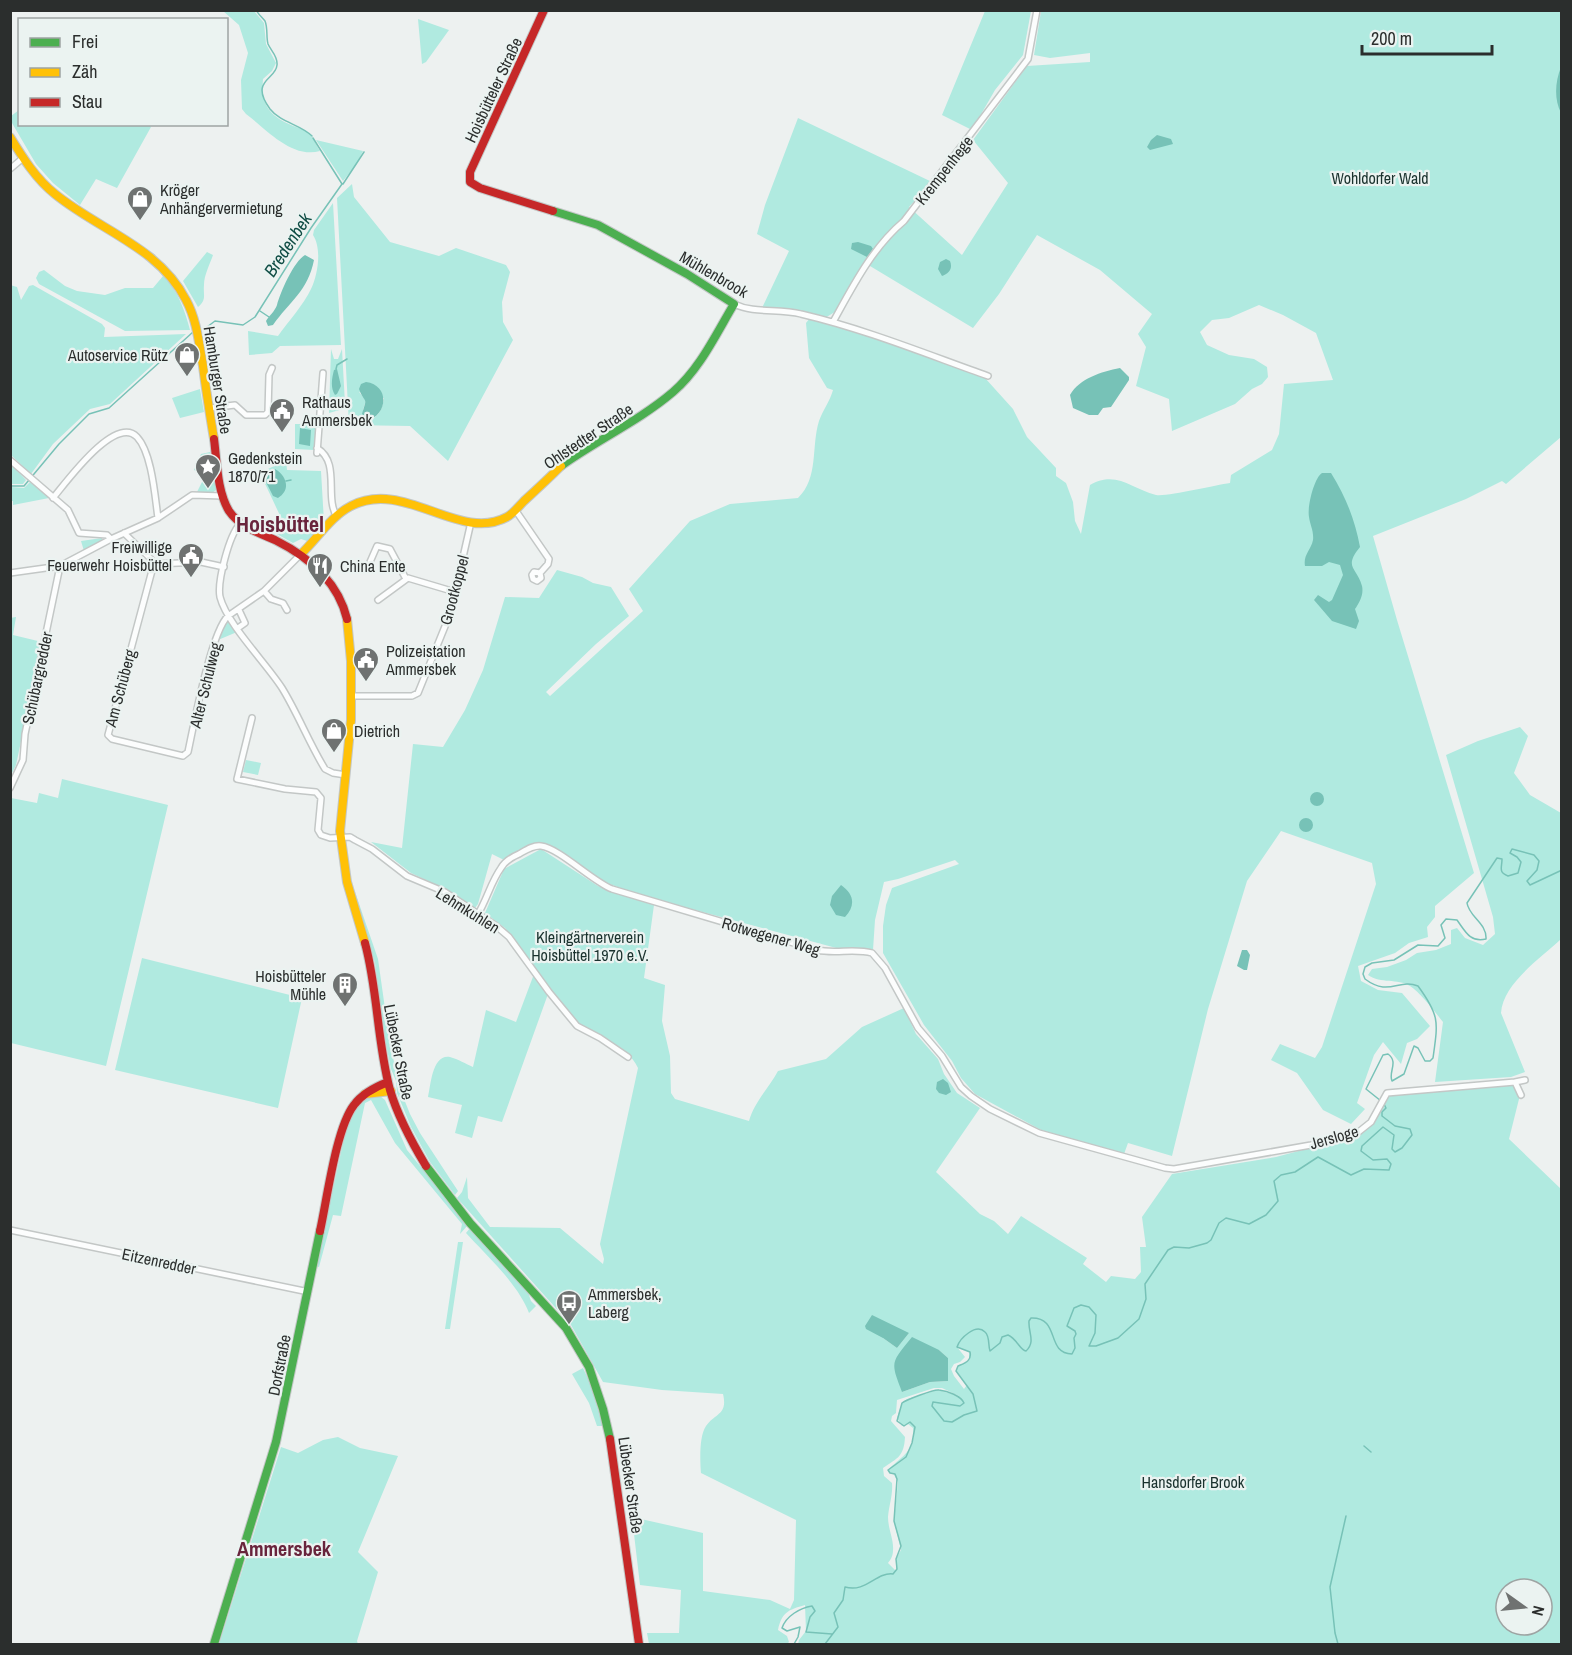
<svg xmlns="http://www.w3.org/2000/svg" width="1572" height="1655" viewBox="0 0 1572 1655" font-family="'Archivo Narrow',sans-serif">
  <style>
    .green { fill: #b0eae0; fill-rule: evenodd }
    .water { fill: #77c2b7 }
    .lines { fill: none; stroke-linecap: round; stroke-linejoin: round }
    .stream { stroke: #77c2b7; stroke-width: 1.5 }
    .street-casing { stroke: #c3c7c6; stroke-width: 8 }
    .fast-casing { stroke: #c3c7c6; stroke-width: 10 }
    .slow-casing { stroke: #c3c7c6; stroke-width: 10 }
    .jam-casing { stroke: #c3c7c6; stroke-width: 10 }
    .street { stroke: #fcfdfd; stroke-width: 5 }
    .fast { stroke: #4caf50; stroke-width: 8 }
    .slow { stroke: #ffc107; stroke-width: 8 }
    .jam { stroke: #c62828; stroke-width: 8 }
    .labels { text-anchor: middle; stroke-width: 4.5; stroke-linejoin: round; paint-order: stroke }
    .street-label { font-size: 16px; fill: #2b2e2d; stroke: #ebf3f1 }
    .park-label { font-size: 16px; fill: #1a322e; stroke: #ebf3f1 }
    .poi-label { font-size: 16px; fill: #2b2e2d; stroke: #ebf3f1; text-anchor: start }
    .water-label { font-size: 18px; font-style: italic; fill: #104d45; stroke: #ebf3f1 }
    .quarter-label { font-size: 20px; font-weight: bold; fill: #68243c; stroke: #ebf3f1 }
    .district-label { font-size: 22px; font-weight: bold; fill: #68243c; stroke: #ebf3f1 }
  </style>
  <rect width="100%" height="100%" fill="#edf1f0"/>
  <path class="green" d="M223 11H254L264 23 266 44 276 63 272 71 263 79C261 102 267 114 289 124 294 127 302 128 307 132 313 136 316 145 320 151 292 159 266 129 246 114L242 109 241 80 248 53 239 25Z
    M985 11H1031L1023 55 995 90 972 130 942 115Z
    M1041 11H1561V437L1506 484 1502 481 1466 499 1373 536 1397 620 1474 873 1435 906V917L1427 927 1428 937 1409 943 1395 953 1358 966 1361 981 1378 990 1402 993 1430 1026 1417 1039 1407 1043 1401 1064 1383 1042 1374 1055 1357 1103 1365 1109 1351 1124 1323 1110 1297 1073 1271 1060 1280 1044 1315 1058 1322 1047 1376 884 1372 863 1281 831 1247 881 1208 1009 1172 1156 1128 1143 1124 1154 1041 1130 975 1094 961 1078 952 1061 924 1025 883 953V926L886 905 892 888 959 864 955 860 898 879 884 882 875 920 873 950 840 949 639 895 599 880 547 845 533 844 504 860 492 854 478 904 475 908 447 890 411 873 371 842 402 848 413 744 443 747 465 710 483 670 505 597 539 598 557 570 582 577 593 583 611 587 629 616 596 644 546 692 550 696 643 611 629 589 690 521 730 504 798 498C819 478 811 446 819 421 823 410 830 401 833 390L827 388 809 358 806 323 810 318 818 317 985 378 1013 409 1027 437 1056 468V476L1066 483 1073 502 1075 521 1081 534 1090 485C1117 470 1131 489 1156 495 1167 497 1215 485 1230 483L1231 475 1272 450 1279 434 1284 384 1333 380 1316 333 1283 315 1259 305 1229 318 1212 320 1200 332 1207 345 1229 355 1254 359 1267 367 1268 377 1262 384 1252 389 1235 404 1172 431 1169 399 1136 386 1146 347 1138 334 1152 314 1100 270 1037 235 999 294 973 328 865 263 858 272 838 310 825 318 787 308H762L789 251 757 234 765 205 798 118 932 182 909 207 962 255 1008 183 973 140 1027 66 1090 62V53L1050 58 1034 55Z
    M418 19 449 30 426 62 422 64Z
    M19 110 20 124H148L151 127 117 188 96 179 80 205 53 183 36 164 12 123 11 116Z
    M316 140 363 151 356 165 343 181Z
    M352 184 354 197 390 242 439 256 456 248 506 265 510 272 502 302 503 322 513 340 448 461 410 426 349 425 337 198ZM359 392 384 398C382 410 379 417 367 421L363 410 366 400Z
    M333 203 341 345 280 346 272 353 249 355 248 331 278 336C288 322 304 304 311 289 318 274 322 249 313 235L314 230Z
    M207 252 213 255C210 264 204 275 204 285 203 295 207 300 198 307L183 281Z
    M44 270 65 286 77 291 105 295 125 288H153L163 276C178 290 185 311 190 330L125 331 39 284 36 278 39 272Z
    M10 285 17 287 21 300 29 286 33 285 102 324 105 328 104 337 186 334 110 404 90 409 53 444 31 474 11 455Z
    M331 349 334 359H338L342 349 345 404 343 409 329 413Z
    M200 389 204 412 180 418 172 398Z
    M295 424H313L316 426 314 450 295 449Z
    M210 452 216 490 212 493 197 492 205 476 194 470 201 454Z
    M286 460 287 470 321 471 324 522 307 541 301 539 293 543 275 533 284 524 260 473Z
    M11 464 26 480 23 484H11Z
    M30 482 49 498 13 505V501H11V487L24 488Z
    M102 538V541L84 551 81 541Z
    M16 617 13 635 42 642 16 765 11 775 10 618Z
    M226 621 230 623 237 632 218 640Z
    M1520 727 1528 736 1514 773 1530 795 1561 813V939C1541 958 1503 983 1501 1013L1525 1072 1511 1077 1435 1082 1443 1022C1435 1012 1420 992 1410 986 1397 978 1381 984 1368 975L1372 969 1387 967 1406 960 1417 953 1436 950 1451 944V930L1457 928 1465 938 1483 945 1495 934 1493 917 1446 755 1478 741Z
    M246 760 261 763 258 775 243 772Z
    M62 779 168 805 106 1066 11 1043V798L37 803 39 793 58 798Z
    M541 849 598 886 654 905 644 978 665 985 662 1021 670 1056 671 1093 675 1099 749 1121C754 1102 769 1088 778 1071L826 1059 862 1027 904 1008 916 1034 938 1059 944 1074 957 1093 980 1108 936 1172 980 1214 994 1221 1008 1234 1021 1216 1087 1258 1083 1264 1106 1282 1111 1276 1135 1279 1141 1272 1140 1247H1146L1142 1217 1172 1174 1276 1157 1359 1135 1373 1124 1384 1100 1391 1095 1461 1087 1514 1085 1520 1095 1509 1139 1561 1189V1644H798L799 1640 806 1631 805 1605C788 1610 782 1612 778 1630L787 1636 789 1642 787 1644H649L647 1633H679L681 1590 640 1585 632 1517 703 1533V1591L770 1600 790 1609 794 1600 796 1520 701 1473C700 1461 699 1436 706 1426 715 1413 728 1415 723 1394L662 1390 603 1382 571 1325 457 1198 462 1192 467 1177 468 1198 490 1227 560 1228 603 1264 604 1259 600 1244 638 1068C627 1043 593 1036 573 1020L505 928 485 913 504 869ZM909 1333 897 1348 883 1338ZM957 1347 969 1352V1361L958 1366 956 1371 967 1385 964 1389 954 1376 951 1369 954 1364 960 1362 965 1357ZM939 1350 948 1358V1381L930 1382 902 1392ZM934 1388H942L959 1396 938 1390 907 1399 902 1403 897 1418 902 1426 908 1424 913 1428C917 1451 900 1457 888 1470L890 1473H893L898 1482 894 1521 901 1550 896 1559V1571L888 1563C891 1559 893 1556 893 1550 894 1540 888 1529 888 1517 889 1505 893 1495 892 1483L884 1476 883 1468C898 1458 904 1456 905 1437L891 1421 892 1416 896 1413 897 1400ZM1506 1589H1542V1625H1506Z
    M354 889 378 959 390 1044 400 1089 410 1114 420 1133 458 1191 455 1195 430 1162 411 1127 397 1093 396 1081 391 1069 385 1039 375 963Z
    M142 958 302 998 278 1108 115 1070Z
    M534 974 548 994 502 1122 478 1116 472 1138 455 1133 462 1105 428 1097C431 1085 432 1054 450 1057 458 1059 466 1064 473 1067L486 1010 516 1022Z
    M380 1096 385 1100 407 1150 468 1225 460 1234 462 1224 395 1143 371 1100 365 1103 341 1216 333 1215 319 1267 316 1266 347 1125C353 1110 361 1096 380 1096Z
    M470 1228 528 1292 531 1301 536 1306 529 1313C518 1284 487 1256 466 1233Z
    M458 1242H463L450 1329H445Z
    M583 1368 592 1387 603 1426H597L589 1403 572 1374Z
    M338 1437 360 1448 398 1456 358 1552 378 1572 357 1641 358 1644H219L281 1447 298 1453 323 1440Z"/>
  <path class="water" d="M1561 67V113C1554 99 1555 82 1561 67Z
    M1157 135 1171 139 1173 144 1150 150 1147 147 1151 140Z
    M858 242 871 246 873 249 867 257 851 249 852 243Z
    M305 255 314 260C308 291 289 302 273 325L268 326 266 321C269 316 275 311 277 305 280 293 294 261 305 255Z
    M946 259 950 261C953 269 949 273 942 276L938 269 940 262Z
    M1120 368 1129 377V380L1111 407 1103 408 1098 415H1089L1073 408 1070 395C1080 378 1101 372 1120 368Z
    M337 369 341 386 337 394 335 395C330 387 332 378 334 370Z
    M366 382C390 385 388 415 367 421L362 414C368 395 365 405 359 389L361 384Z
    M300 428 311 430 310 446 299 444Z
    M275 469C287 476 291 490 278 498L273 496 264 478 268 471Z
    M1322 473H1331C1346 497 1355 520 1360 547 1343 568 1357 567 1362 586 1364 595 1359 603 1355 609L1359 621 1356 629 1332 621 1314 600 1318 595 1329 602 1332 600 1343 575 1340 565 1329 562 1322 566H1305C1303 555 1311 550 1313 540 1314 531 1310 525 1309 517 1307 507 1314 478 1322 473Z
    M1310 799a7 7 0 1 1 14 0a7 7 0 1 1-14 0Z
    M1299 825a7 7 0 1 1 14 0a7 7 0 1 1-14 0Z
    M841 885C854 894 856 905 845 917L836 915 830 905 832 896Z
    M1242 950H1247L1250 955 1247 970H1244L1237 966Z
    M943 1079 948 1083 951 1092 946 1095 939 1093 936 1089 937 1082Z
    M872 1315 909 1333 897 1348 883 1338 866 1329 865 1326Z
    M912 1337 939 1350 948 1358V1381L930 1382 902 1392C890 1361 891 1363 912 1337Z"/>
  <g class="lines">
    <path class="stream" d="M256 10C258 14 263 18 265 21 268 28 266 37 268 44 271 51 278 56 277 65 276 80 249 80 270 109 281 123 300 124 312 136
      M343 184 364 152
      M260 311 269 317
      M203 330 215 321 243 325 255 317 311 228 342 184 313 138
      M336 369 337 365 347 359
      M286 481 291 480
      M10 486H24L59 444 89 414 109 408 193 332
      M1381 1101 1366 1089 1383 1055 1388 1054C1399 1062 1388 1072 1392 1081L1404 1074 1414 1046 1418 1048 1425 1061H1430L1433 1058C1438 1022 1440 1016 1418 986 1399 978 1389 997 1365 979L1363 974 1365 967 1372 963 1394 960 1418 945 1438 946 1445 938 1441 925 1446 919 1457 920C1465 931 1470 943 1486 939 1487 923 1469 917 1467 903L1497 858 1502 859C1502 868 1498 872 1508 876L1518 873 1521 862 1517 857 1510 853 1512 849 1534 855 1539 861 1537 870 1527 881 1530 885 1562 870
      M1364 1446 1371 1452
      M794 1644 798 1637 800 1627 787 1631 782 1628C786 1616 800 1608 812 1606L815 1611 810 1617 806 1632 832 1634
      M825 1644 838 1627 834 1613 843 1600 845 1587C866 1593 876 1572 893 1574L897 1569 896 1559 901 1546 894 1521 897 1479 895 1474 890 1473 888 1470 906 1457 912 1443 915 1427 910 1422 904 1426 897 1421 902 1403C906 1400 934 1389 939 1390 948 1391 961 1396 964 1403L960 1406 933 1402 932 1406 944 1421 952 1422 964 1415 977 1411 973 1394 956 1371 958 1366C965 1363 972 1361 970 1352L957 1347C960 1338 976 1323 985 1332 990 1336 988 1346 990 1351L1000 1343 1002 1337 1008 1335C1017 1339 1020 1350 1026 1351 1036 1342 1028 1332 1029 1321L1031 1318C1061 1317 1045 1353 1072 1354L1075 1348 1074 1338 1076 1334 1075 1331 1067 1326 1074 1308 1081 1305 1089 1307 1096 1315 1095 1333 1089 1346H1096L1118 1338 1139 1319 1146 1299 1145 1284 1168 1250 1174 1247 1189 1248 1207 1243 1211 1240 1219 1223 1226 1218 1249 1224 1266 1215 1278 1201 1274 1181 1281 1175 1295 1172 1318 1157 1351 1175 1364 1169 1389 1170 1391 1164 1387 1159 1373 1160 1361 1151 1362 1146 1383 1127 1394 1135 1392 1149 1395 1152 1402 1148 1412 1135 1410 1129 1395 1126 1382 1116V1112L1386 1108 1384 1104
      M1338 1644 1335 1633 1330 1587 1346 1516"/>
    <defs>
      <path id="street" d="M10 169 23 158
        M734 304C755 314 779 308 801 314 865 329 926 354 988 376
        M833 322C853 286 872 248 904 221L1028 59 1037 10
        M210 408 235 405 246 415H265L268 412 269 375 272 368
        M317 448C341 463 324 497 337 517
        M317 453 323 373
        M10 460 68 510 79 533 107 535 111 539
        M53 498C65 484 115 414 137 437 152 453 155 497 158 518
        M516 511 549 559 548 564 540 573 541 578 537 581 533 579 532 575 534 572 540 573
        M240 524C229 535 217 582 220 597 227 624 266 663 282 688 298 714 309 743 325 769L333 773 346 775
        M124 533 156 564 201 562 224 567
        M370 562 377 546 390 549 406 579
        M154 563 108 735 112 739 183 756 188 752C194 724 211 632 228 616L264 591 301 554
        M10 573 60 566 111 539 158 518 192 495 223 496
        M264 591 271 599 283 603 287 610
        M378 600 408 578 455 592
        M238 628 245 623 239 610
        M352 696H412L418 693 450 614 471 522
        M252 718 237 779 285 789 316 792 321 798 318 830 321 835 330 838 350 837 355 840 372 849 407 876 445 892 495 925 509 937 549 992 577 1026 600 1038 628 1057
        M10 788 23 760 25 734 60 566
        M478 914C487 899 491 882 501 868 505 861 512 857 519 854 526 850 533 845 541 846 559 848 592 881 612 889L817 950C835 954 855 948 872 953L885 968 918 1028 942 1056 961 1087 971 1096 990 1109 1039 1133 1165 1168 1174 1169 1311 1145 1356 1134 1371 1122 1387 1093 1515 1082 1521 1095
        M1515 1082 1525 1080
        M10 1230 304 1291 307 1294"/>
      <path id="fast" d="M553 211 598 225 687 274 734 304C716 334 700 369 673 392 639 421 597 440 561 466
        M426 1166 470 1223 566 1328 589 1367 603 1409 610 1439
        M214 1644 276 1442 320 1231"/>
      <path id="slow" d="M10 137C23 158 36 179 55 194 99 230 159 247 186 300 197 320 199 344 203 366 206 391 210 415 214 439
        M301 554C317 539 331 516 351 506 404 478 459 543 507 517 513 514 519 506 524 501 536 490 549 478 561 466
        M347 619 351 661V720L340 831 347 882 365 943
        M365 1094 391 1091"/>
      <path id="jam" d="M544 10 470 172V182L480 188 553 211
        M214 439C217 462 217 491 229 511 240 527 259 533 275 540 309 557 338 581 347 619
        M365 943C378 991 377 1042 390 1090 398 1117 411 1141 426 1166
        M320 1231C327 1200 336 1128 354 1105 362 1094 375 1087 388 1082
        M610 1439 639 1644"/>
    </defs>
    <use href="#street" class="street-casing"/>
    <use href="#fast" class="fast-casing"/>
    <use href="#slow" class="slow-casing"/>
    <use href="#jam" class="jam-casing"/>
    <use href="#street" class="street"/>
    <use href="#fast" class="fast"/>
    <use href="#slow" class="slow"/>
    <use href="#jam" class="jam"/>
  </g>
  <defs>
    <symbol id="shop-pin" viewBox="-11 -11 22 30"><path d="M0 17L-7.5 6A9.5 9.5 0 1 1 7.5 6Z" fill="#6f7271" stroke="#ebf3f1"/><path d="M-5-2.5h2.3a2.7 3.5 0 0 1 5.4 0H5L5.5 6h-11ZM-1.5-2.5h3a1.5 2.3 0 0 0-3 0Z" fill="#fff"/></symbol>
    <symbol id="civic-pin" viewBox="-11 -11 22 30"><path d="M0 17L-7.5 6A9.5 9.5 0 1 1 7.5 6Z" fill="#6f7271" stroke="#ebf3f1"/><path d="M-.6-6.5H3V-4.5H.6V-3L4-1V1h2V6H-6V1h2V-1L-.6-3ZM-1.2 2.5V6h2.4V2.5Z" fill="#fff"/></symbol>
    <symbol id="sight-pin" viewBox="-11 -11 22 30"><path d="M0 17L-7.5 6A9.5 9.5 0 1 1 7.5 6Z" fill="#6f7271" stroke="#ebf3f1"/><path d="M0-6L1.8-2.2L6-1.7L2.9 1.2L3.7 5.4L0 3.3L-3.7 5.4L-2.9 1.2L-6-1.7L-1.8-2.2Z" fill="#fff"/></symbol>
    <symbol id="restaurant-pin" viewBox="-11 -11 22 30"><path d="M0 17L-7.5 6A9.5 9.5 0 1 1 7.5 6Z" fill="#6f7271" stroke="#ebf3f1"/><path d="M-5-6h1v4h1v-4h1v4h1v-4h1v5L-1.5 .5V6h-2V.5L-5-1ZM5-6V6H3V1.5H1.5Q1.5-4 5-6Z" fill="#fff"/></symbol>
    <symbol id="building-pin" viewBox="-11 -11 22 30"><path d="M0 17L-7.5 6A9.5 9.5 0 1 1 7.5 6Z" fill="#6f7271" stroke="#ebf3f1"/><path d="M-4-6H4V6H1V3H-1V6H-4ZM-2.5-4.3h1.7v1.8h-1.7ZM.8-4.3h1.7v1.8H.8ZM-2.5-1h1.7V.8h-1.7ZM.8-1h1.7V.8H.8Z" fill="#fff"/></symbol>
    <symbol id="bus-pin" viewBox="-11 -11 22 30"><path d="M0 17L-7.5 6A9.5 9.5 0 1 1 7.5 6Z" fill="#6f7271" stroke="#ebf3f1"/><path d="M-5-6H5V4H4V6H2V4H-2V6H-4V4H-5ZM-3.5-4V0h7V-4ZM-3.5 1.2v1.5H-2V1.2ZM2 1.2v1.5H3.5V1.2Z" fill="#fff"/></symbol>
  </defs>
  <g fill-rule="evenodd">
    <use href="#shop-pin" x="125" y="184" width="30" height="40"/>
    <use href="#shop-pin" x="172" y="340" width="30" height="40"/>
    <use href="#civic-pin" x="267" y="396" width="30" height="40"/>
    <use href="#sight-pin" x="193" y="452" width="30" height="40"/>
    <use href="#civic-pin" x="176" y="541" width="30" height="40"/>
    <use href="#restaurant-pin" x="305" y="551" width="30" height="40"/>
    <use href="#civic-pin" x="351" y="645" width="30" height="40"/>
    <use href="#shop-pin" x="319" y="716" width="30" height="40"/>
    <use href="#building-pin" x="330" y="970" width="30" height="40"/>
    <use href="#bus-pin" x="554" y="1288" width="30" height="40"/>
  </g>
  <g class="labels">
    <g class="street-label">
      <text transform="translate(493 90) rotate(-65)" y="6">Hoisbütteler Straße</text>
      <text transform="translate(944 170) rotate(-52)" y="6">Krempenhege</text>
      <text transform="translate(714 274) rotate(30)" y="6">Mühlenbrook</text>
      <text transform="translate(218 380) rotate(81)" y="6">Hamburger Straße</text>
      <text transform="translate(588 436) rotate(-34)" y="6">Ohlstedter Straße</text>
      <text transform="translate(454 590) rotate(-75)" y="6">Grootkoppel</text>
      <text transform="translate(37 678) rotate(-78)" y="6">Schübargredder</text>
      <text transform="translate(205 685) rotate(-76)" y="6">Alter Schulweg</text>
      <text transform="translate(120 688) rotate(-75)" y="6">Am Schüberg</text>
      <text transform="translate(468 910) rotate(32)" y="6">Lehmkuhlen</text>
      <text transform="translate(771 936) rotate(16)" y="6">Rotwegener Weg</text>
      <text transform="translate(399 1052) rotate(79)" y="6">Lübecker Straße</text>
      <text transform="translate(1334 1137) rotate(-16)" y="6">Jersloge</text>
      <text transform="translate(159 1261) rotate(12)" y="6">Eitzenredder</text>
      <text transform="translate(279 1365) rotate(-79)" y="6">Dorfstraße</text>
      <text transform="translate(631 1485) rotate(82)" y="6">Lübecker Straße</text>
    </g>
    <g class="park-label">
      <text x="1380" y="184">Wohldorfer Wald</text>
      <text x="590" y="943">Kleingärtnerverein<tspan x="590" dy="18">Hoisbüttel 1970 e.V.</tspan></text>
      <text x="1193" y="1488">Hansdorfer Brook</text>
    </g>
    <g class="poi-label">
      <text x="160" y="196">Kröger<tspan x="160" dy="18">Anhängervermietung</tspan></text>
      <text x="168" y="361" text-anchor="end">Autoservice Rütz</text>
      <text x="302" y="408">Rathaus<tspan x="302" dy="18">Ammersbek</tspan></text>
      <text x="228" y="464">Gedenkstein<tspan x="228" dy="18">1870/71</tspan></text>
      <text x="172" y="553" text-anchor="end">Freiwillige<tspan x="172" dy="18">Feuerwehr Hoisbüttel</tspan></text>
      <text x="340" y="572">China Ente</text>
      <text x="386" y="657">Polizeistation<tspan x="386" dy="18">Ammersbek</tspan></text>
      <text x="354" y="737">Dietrich</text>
      <text x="326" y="982" text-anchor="end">Hoisbütteler<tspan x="326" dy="18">Mühle</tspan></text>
      <text x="588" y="1300">Ammersbek,<tspan x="588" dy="18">Laberg</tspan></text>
    </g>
    <g class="water-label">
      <text transform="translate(288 245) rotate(-57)" y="6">Bredenbek</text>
    </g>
    <g class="quarter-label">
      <text x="284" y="1556">Ammersbek</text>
    </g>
    <g class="district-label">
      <text x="280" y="532">Hoisbüttel</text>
    </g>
  </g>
  <rect width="1572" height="1655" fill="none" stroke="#2b2e2d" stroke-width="24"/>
  <rect x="18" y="18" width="210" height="108" fill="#ebf3f1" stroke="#9ea4a3" stroke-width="1.5"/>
  <rect x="30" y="38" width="30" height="9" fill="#4caf50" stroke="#9ea4a3" stroke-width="1.5"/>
  <text x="72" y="48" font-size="18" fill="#2b2e2d">Frei</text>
  <rect x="30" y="68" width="30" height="9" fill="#ffc107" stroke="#9ea4a3" stroke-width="1.5"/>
  <text x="72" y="78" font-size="18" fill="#2b2e2d">Zäh</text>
  <rect x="30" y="98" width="30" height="9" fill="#c62828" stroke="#9ea4a3" stroke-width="1.5"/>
  <text x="72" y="108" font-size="18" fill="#2b2e2d">Stau</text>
  <g transform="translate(1524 1607) rotate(105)"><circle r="28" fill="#ebf3f1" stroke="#9ea4a3" stroke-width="1.5"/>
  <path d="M0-4.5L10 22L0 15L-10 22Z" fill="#6f7271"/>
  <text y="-9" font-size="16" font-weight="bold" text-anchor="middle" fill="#2b2e2d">N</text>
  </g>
  <path d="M1362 45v9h130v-9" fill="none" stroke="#2b2e2d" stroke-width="3"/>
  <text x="1371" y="45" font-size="18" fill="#2b2e2d" stroke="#ebf3f1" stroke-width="4.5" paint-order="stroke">200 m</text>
</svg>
